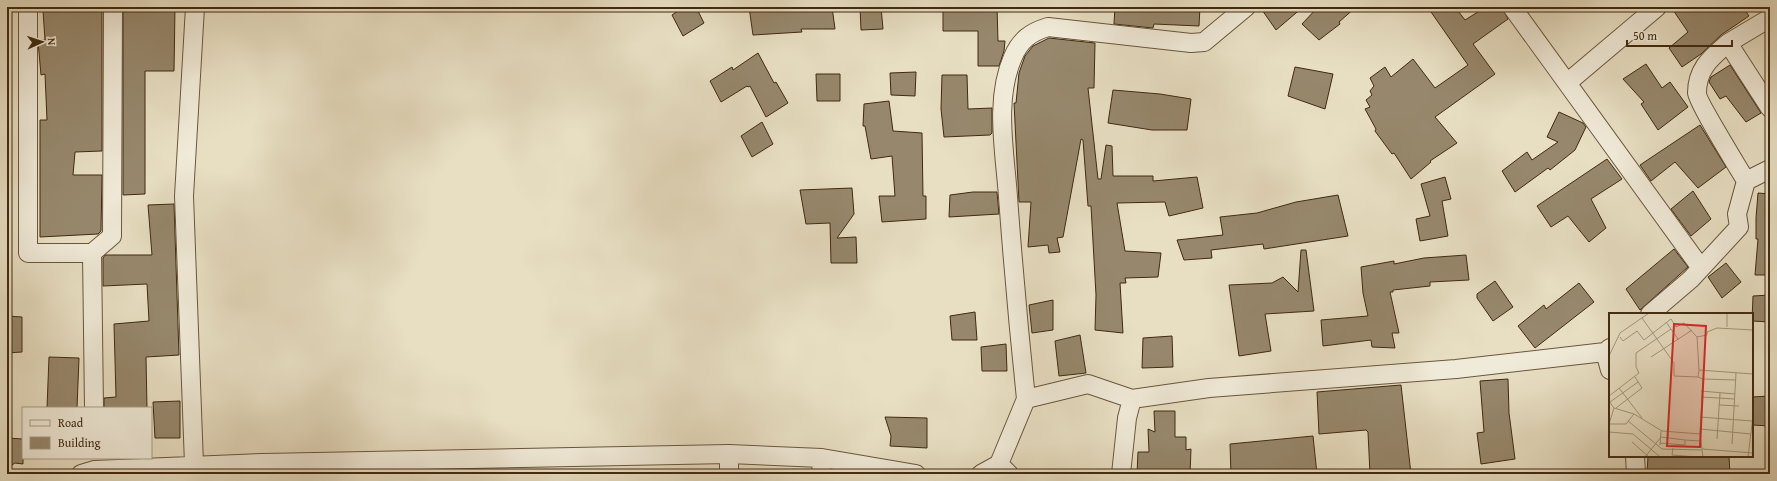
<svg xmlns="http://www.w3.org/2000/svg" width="1777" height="481" viewBox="0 0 1777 481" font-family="'Gentium Book Plus',serif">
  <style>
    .building { fill: #97886d; stroke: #402a10 }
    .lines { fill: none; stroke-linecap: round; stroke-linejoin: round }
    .minor-casing { stroke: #6a573d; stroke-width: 20 }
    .minor { stroke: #f0ead8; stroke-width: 18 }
    .inset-road { fill: none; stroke: #a5977b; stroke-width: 1 }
    .view { fill: #d62828; fill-opacity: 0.15; stroke: #d62828; stroke-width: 2 }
    .inset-edge { fill: none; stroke: #402a10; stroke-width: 2 }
  </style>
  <rect width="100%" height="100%" fill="#e8dfc3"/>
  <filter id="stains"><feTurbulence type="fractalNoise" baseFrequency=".005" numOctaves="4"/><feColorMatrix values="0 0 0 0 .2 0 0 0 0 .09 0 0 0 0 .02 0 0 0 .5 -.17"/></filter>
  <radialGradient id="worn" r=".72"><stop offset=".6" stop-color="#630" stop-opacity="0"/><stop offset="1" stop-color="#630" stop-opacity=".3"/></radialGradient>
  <path class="building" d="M123 7H175L174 71H145V194L123 195Z
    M684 7H696L704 23 683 36 672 15Z
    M749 7H773V9L811 11 810 7H832L835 29H801L802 32 753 35Z
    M860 7H881L883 29 861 30Z
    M943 7H997L998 41H1005L1004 51 999 66H978V31H943Z
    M1115 7H1143L1174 10V7H1200L1199 26 1154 24 1153 28 1114 24Z
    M1260 7H1303L1276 30Z
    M1318 7H1356L1339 22 1340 24 1319 40 1302 24Z
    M1438 7H1455L1465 20 1486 7H1502L1508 19 1473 44 1495 74 1435 117 1457 143 1430 161 1431 162 1411 179 1394 153 1392 154 1375 131 1376 129 1365 109 1370 107 1366 100 1372 95 1370 91 1374 86 1370 78 1385 67 1391 77 1413 59 1435 88 1468 65 1431 12Z
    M1671 7H1743L1749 16 1721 35 1701 54 1682 67 1669 48 1688 32Z
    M69 9V11L102 9V151L75 152 73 175H102L101 231 98 234 40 237V120H47L45 74 41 75 38 41 45 40 43 11Z
    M1049 38 1095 43 1094 88H1088L1098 179H1101L1106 145 1112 146 1113 176H1153V181L1197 177 1203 208 1169 216 1165 202 1117 203 1125 251 1161 253 1158 277 1125 278 1126 283H1120L1123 333 1095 330 1096 295 1091 206H1088L1083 140 1081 139 1063 237 1057 238 1060 252 1049 253 1048 245 1028 247 1031 202H1019L1014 103H1016L1019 73 1025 56 1033 46Z
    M758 53 774 83 776 82 788 103 766 117 750 86 748 87 747 86 721 102 710 81 732 67 733 70Z
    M1646 64 1662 88 1670 82 1688 107 1658 130 1641 104 1644 102 1623 79Z
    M1730 65 1761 113 1746 122 1726 96 1720 99 1709 82 1711 77Z
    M1295 67 1333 74 1325 109 1288 96Z
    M916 72 915 96 891 95 890 73Z
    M816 74H840V101H817Z
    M942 75H967L968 109 992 108V133L990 135 944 137 941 109Z
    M1113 90 1160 94 1191 99 1187 130H1152L1108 123Z
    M889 101 893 131 922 133 923 196H926V219L882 222 879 196H895L892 156 871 159 865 126H863L864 104Z
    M1559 112 1583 123 1586 127 1575 150 1550 170 1548 168 1515 192 1502 171 1527 152 1532 160 1558 142 1547 137Z
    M762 122 773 144 752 157 741 136Z
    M1700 125 1726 167 1698 188 1675 162 1651 181 1640 165Z
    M1607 159 1622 179 1591 199 1606 228 1589 242 1568 216 1551 227 1537 206Z
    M1445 177 1451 199 1442 201 1448 236 1420 241 1416 219 1430 216 1421 184Z
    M852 188 854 214 837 238 856 237 857 263H831L830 223 806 224 800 190Z
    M1693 191 1711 219 1691 236 1671 209Z
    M973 192H997L999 214 949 217 950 195Z
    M1758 193 1770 194V275H1755L1758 239H1756V218Z
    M1338 195 1348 236 1264 249 1263 244 1211 250 1212 258 1184 260 1177 240 1223 235 1220 217 1257 213 1296 202Z
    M174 204 179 355 146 357 147 408H104V398L116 397 114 324 149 321 147 284 103 286V258L105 255H152L148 205Z
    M1674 249 1688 267 1640 310 1626 289Z
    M1301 250H1306L1314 311 1265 314 1271 351 1239 356 1229 285 1272 283 1283 277 1298 292Z
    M1466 255 1469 280 1430 282V286L1393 290V292H1390L1399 333H1392L1395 348 1372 347 1371 340 1323 346 1321 320 1368 316 1363 293 1361 267 1394 261V264L1424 258Z
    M1726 263 1741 282 1722 298 1708 277Z
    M1495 281 1513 307 1493 321 1477 298V294Z
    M1579 283 1594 302 1535 348 1518 326 1544 305 1546 309Z
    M1770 295V322L1752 321 1753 296Z
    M1053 300V330L1032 333 1029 305Z
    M975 312 977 340H952L950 316Z
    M7 316 22 317V352L7 353Z
    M1080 335 1086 373 1059 376 1055 341Z
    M1172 336 1173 367 1142 368 1143 338Z
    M1006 344 1007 371H982L981 347Z
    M49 357 79 358 77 408H47Z
    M1508 379 1509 413 1515 459 1481 464 1477 433 1484 432 1480 381Z
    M1401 385 1411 474H1370L1368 432 1366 430 1319 434 1317 392Z
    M1770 396V426L1752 425V397Z
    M180 401V438H155L153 402Z
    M1154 411H1175V437H1186V450L1191 449 1190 474H1137L1138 452H1149L1148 429 1155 432Z
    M885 417 927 418V448L890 446 891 436Z
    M1313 436 1317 474H1231L1230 444Z
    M7 438 23 439V464L15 463 7 468Z
    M1648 456H1729L1730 474H1647Z"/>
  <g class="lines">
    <defs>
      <path id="minor" d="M28 7V253H92L112 236 113 7
        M1512 7 1701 268
        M1770 18 1728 43 1770 108
        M1728 43C1712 57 1697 68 1697 93 1697 101 1739 169 1746 181
        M1567 83 1657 7
        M92 253 94 408
        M1650 314 1691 279 1739 227 1737 214 1746 181 1770 169
        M1610 348 1605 352 1610 370
        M1026 399C1019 332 1013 265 1008 197 1005 152 994 100 1013 57 1020 40 1031 32 1048 27L1191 43 1204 42 1246 7
        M1635 456 1636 474
        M194 464 184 196 195 7
        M81 474 94 470 263 463 729 454 822 458 916 474
        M729 474V454
        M821 474 822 458
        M981 474 999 464
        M1009 474 999 464 1026 399 1088 384 1132 399
        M1121 474 1127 418 1132 399 1209 388 1456 369 1605 352"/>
    </defs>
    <use href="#minor" class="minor-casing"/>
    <use href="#minor" class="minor"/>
  </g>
  <g transform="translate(1609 313)">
    <rect width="144" height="144" fill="#e8dfc3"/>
    <path class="inset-road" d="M118 0V14M33 5 65 50V63L89 64M57 9 69 26M11 24 14 28 28 18 35 27 62 6 67 14 75 10 88 24 98 22V19L108 15 144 17M88 24 90 57 144 61M0 43 11 20 40 0M42 44 83 17M90 57 89 64 94 66 127 67M94 66 91 121 93 136 144 140M10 75 33 105M92 78 126 81M0 83 30 60 27 54V40L62 16M92 84 126 86M0 88 5 95 25 101 53 118 91 121M1 89 29 69M110 92 130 93M7 95 33 75 26 64M91 104 143 108M19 108 53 136 93 137 94 144M0 111H17L25 101M0 111 5 95M91 116 142 121M0 119 24 121 50 143M108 126 111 80M76 127 91 128M23 129 40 144M123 131 127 60M51 132 52 118M64 135 63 142 88 144M36 144 52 124 76 127V132L51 130M139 144 144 103"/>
    <path class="view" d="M65 11 97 13 91 134 58 133Z"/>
    <rect width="144" height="144" class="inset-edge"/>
  </g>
  <rect width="1777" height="481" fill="none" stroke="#e8dfc3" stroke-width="24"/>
  <rect x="8" y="8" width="1761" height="465" fill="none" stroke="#402a10" stroke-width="2"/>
  <rect x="12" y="12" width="1753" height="457" fill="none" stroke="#402a10"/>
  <rect x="22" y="407" width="130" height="52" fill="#f0ead8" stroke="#aa9d88"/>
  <rect x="30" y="420" width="20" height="6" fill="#f0ead8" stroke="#aa9d88"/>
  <text x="58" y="427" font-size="12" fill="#402a10">Road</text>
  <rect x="30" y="437" width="20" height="12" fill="#97886d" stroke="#aa9d88"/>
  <text x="58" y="447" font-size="12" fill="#402a10">Building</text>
  <g transform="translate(42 42) rotate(87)" stroke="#f0ead8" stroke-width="3" paint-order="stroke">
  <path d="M0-3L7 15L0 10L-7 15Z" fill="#402a10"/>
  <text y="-6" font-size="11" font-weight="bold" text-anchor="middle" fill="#402a10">N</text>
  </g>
  <path d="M1627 40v6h105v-6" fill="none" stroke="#402a10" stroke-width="2"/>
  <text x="1633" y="40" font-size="12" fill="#402a10" stroke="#f0ead8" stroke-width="3" paint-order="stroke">50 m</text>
  <rect width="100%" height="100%" filter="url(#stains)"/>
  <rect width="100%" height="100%" fill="url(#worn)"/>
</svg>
